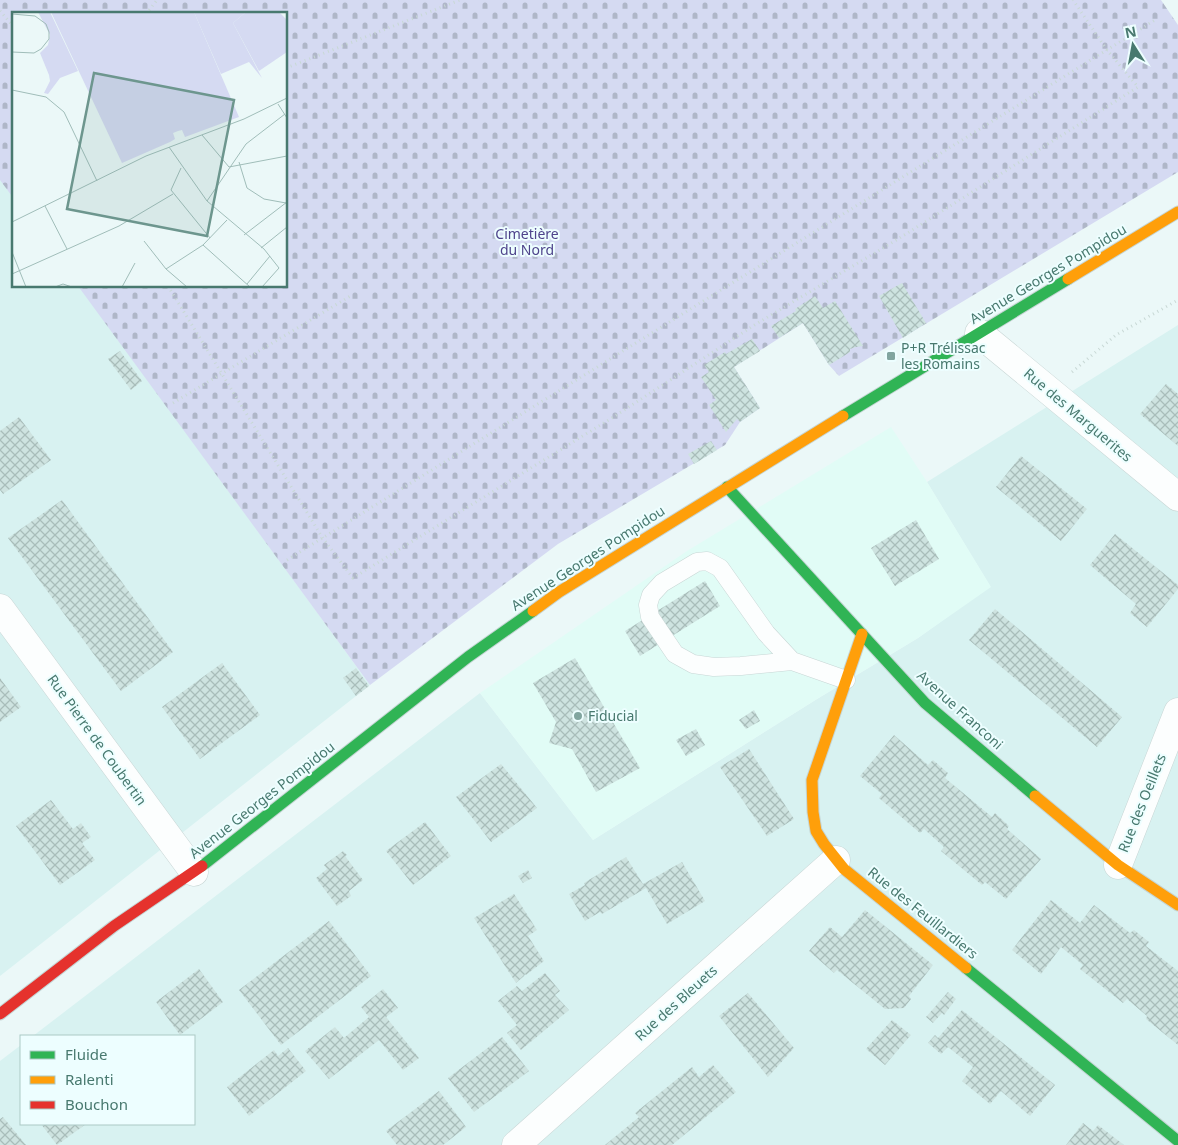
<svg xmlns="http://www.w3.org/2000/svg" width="1178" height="1145" viewBox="0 0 1178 1145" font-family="'Noto Sans',sans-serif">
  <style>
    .residential { fill: #d8f2f1 }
    .commercial { fill: #e1fcf6 }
    .cemetery { fill: url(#cemetery-stones) }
    .building { fill: url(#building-cross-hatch) }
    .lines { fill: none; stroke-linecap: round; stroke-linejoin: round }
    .lane-casing { stroke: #c8d6d5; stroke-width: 19 }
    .street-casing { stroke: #c8d6d5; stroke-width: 29 }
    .fast-casing { stroke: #c5d5d4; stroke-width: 13 }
    .slow-casing { stroke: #c5d5d4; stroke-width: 13 }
    .jam-casing { stroke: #c5d5d4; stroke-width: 13 }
    .path { stroke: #c8d8d5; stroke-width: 3; stroke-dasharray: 1 4; stroke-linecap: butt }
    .lane { stroke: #fcfefe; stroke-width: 18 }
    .street { stroke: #fcfefe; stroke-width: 28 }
    .fast { stroke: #30b455; stroke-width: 11 }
    .slow { stroke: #ff9f0a; stroke-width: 11 }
    .jam { stroke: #e5322d; stroke-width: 11 }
    .poi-dot { fill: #81a59f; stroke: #edfeff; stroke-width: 2 }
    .labels { text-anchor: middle; stroke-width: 4; stroke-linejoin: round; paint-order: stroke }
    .park-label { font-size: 14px; fill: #4e448c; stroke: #edfeff }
    .street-label { font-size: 14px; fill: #48796f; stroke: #edfeff }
    .poi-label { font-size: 14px; fill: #48796f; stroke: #edfeff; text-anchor: start }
    .inset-road { fill: none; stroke: #a0bdb9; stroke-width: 1 }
    .view { fill: #6d968e; fill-opacity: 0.15; stroke: #6d968e; stroke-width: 2.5 }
    .inset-edge { fill: none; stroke: #48796f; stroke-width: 2.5 }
  </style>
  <defs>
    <pattern id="cemetery-stones" width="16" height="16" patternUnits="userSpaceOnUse" patternTransform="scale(1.25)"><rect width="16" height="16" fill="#d5daf2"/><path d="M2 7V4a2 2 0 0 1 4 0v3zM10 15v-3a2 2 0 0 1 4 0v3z" fill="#afb6c8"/></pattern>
    <pattern id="building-cross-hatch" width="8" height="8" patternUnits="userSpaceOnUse" patternTransform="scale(1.25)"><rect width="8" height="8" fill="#cee3e0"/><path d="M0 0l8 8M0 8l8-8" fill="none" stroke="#a9bdba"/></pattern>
  </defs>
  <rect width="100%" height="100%" fill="#ebf8f8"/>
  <path class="residential" d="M0 177 14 196V286H79L370 685 0 976Z
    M1178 325V1145H0V1061L21 1045V1124H194V1036H33L480 693 593 840 817 699 918 638 990 586 927 482Z"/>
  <path class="commercial" d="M891 427 927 482 991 587 918 638 817 699 593 840 480 693 687 551Z"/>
  <path class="cemetery" d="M0 0H1161L1178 25V172L839 376 829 365 803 323 734 367 760 408 740 422 725 445 558 544 370 685 78 286H286V14H14V199L0 180Z"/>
  <path class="building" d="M902 283 926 323 903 338 879 296Z
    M815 296 823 308 835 301 863 346 856 347 850 349V352L847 354 829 365 803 323 779 338 771 326 796 311 795 309Z
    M752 339 760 351 734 367 760 408 740 422 737 419 726 432 709 405 716 400 701 377 709 372 704 365 725 352 726 354Z
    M120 351 142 381 131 390 108 359Z
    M1166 384 1178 394V446L1140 414Z
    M19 417 51 460 3 494 0 490V431Z
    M711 441 717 450 694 464 688 454Z
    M1021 456 1087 509 1061 541 996 487Z
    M62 500 173 652 121 691 8 538Z
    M916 520 939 559 895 586 871 548Z
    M1115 534 1178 585V589L1147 627 1130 613 1136 604 1090 565Z
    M705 581 720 606 640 656 625 631Z
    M995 609 1122 717 1097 747 969 640Z
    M575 658 640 768 596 792 572 749 549 743 556 722 533 683Z
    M222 663 260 715 200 759 162 707Z
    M356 668 369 686 356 696 343 678Z
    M0 678 21 707 0 722Z
    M754 710 760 721 746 729 739 720Z
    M696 729 705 745 686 756 676 740Z
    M894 735 928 765 933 760 948 773 945 778 992 817 995 813 1009 826 1007 829 1041 859 1006 899 985 882 982 885 941 851 944 847 924 829 920 833 879 798 882 794 860 776Z
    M749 749 794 819 767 836 720 767Z
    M501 764 537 808 491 842 456 797Z
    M51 800 73 829 81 823 91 837 82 843 95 860 60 885 16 826Z
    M425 822 451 856 413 885 386 851Z
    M343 851 347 855 345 856 363 880 349 891 351 896 337 906 316 878 327 869 324 865Z
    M626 857 643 884 682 862 705 901 667 924 646 888 602 914 600 912 585 921 569 894 585 885 584 883Z
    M528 870 532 878 523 883 518 876Z
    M514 894 537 930 528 936 544 961 526 975 525 974 524 976 516 983 474 918Z
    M1051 900 1080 923 1094 905 1130 933 1134 930 1149 942 1146 946 1178 971V1045L1146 1019 1147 1016 1127 999 1123 1003 1080 969 1083 965 1061 947 1041 974 1012 950Z
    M865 910 933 965 909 996 911 999 904 1008 885 1009 837 970 834 973 809 951 830 927 842 937Z
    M329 921 371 976 281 1045 239 990Z
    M199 969 223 1002 180 1035 156 1002Z
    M545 973 560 991 555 995 569 1010 521 1050 507 1033 517 1025 498 1001 517 986 522 991Z
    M383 989 398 1008 386 1017 419 1058 403 1070 379 1040 329 1079 305 1051 335 1027 344 1038 369 1017 361 1007Z
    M948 992 956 999 944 1015 942 1013 933 1023 926 1017Z
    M748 993 794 1048 768 1077 719 1016Z
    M962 1010 1055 1085 1030 1116 1001 1091 990 1104 962 1081 973 1067 948 1047 941 1054 928 1043 935 1035 938 1038Z
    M892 1020 911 1035 885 1065 866 1049Z
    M502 1037 529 1071 474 1112 448 1078Z
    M288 1048 306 1071 249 1116 227 1087 274 1050 278 1056Z
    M713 1065 736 1092 672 1145H605L639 1117 635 1113 692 1067 699 1077Z
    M439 1091 466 1127 443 1145H397L386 1131Z
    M3 1117 26 1145H0V1119Z
    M1083 1123 1093 1131 1098 1125 1124 1145H1066Z
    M41 1124H86L57 1145Z"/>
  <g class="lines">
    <defs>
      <path id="lane" d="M792 661 766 633 720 568 707 561 697 562 662 583 651 595 648 605 650 617 675 654 693 664 714 667 741 666 792 661 846 680"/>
      <path id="street" d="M979 333 1178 497
        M0 608 194 872
        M1118 865 1178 712
        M516 1145 836 860"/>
      <path id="fast" d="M843 416 1068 279
        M727 487 925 703 1035 796
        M202 866 468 657 533 611
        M966 968 1178 1141"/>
      <path id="slow" d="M1068 279 1178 212
        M533 611 559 592 843 416
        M862 634 812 780 813 812 816 831 824 844 844 869 966 968
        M1035 796 1118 865 1178 905"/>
      <path id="jam" d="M0 1014 114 926 202 866"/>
    </defs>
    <use href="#lane" class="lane-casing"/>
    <use href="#street" class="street-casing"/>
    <use href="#fast" class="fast-casing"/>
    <use href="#slow" class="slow-casing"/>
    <use href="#jam" class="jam-casing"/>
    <path class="path" d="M0 11 14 27
      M146 14 157 0
      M286 68 460 0
      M168 286 322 537 353 578 615 416 756 324 898 239 1138 87 1107 50 1073 0
      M1072 372 1116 335 1178 300
      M173 403 352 295
      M287 560 1155 20"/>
    <use href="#lane" class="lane"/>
    <use href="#street" class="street"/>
    <use href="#fast" class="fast"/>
    <use href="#slow" class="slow"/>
    <use href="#jam" class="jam"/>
  </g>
  <g class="poi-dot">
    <rect x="886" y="351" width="10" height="10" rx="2.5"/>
    <circle cx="578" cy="716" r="5"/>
  </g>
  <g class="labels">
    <g class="park-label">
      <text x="527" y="239">Cimetière<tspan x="527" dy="16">du Nord</tspan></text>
    </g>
    <g class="street-label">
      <text transform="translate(1048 274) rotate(-31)" y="5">Avenue Georges Pompidou</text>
      <text transform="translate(1078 415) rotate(40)" y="5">Rue des Marguerites</text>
      <text transform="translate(588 558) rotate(-33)" y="5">Avenue Georges Pompidou</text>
      <text transform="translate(960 710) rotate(42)" y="5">Avenue Franconi</text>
      <text transform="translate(97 740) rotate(54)" y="5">Rue Pierre de Coubertin</text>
      <text transform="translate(262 800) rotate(-38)" y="5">Avenue Georges Pompidou</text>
      <text transform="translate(1142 803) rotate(-68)" y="5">Rue des Oeillets</text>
      <text transform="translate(923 913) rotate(39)" y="5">Rue des Feuillardiers</text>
      <text transform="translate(676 1003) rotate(-42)" y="5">Rue des Bleuets</text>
    </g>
    <g class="poi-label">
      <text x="901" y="353">P+R Trélissac<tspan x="901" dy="16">les Romains</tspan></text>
      <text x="588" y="721">Fiducial</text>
    </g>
  </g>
  <g transform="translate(12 12)">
    <rect width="275" height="275" fill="#ebf8f8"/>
    <path d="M234 0H267L275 8V40L247 59 221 11Z" fill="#d5daf2"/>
    <path d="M182 0H234L221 11 250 66 237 50 209 62Z" fill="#d5daf2"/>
    <path d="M39 0H182L227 105 173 125 170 118 166 119 161 121 163 127 158 130 110 151Z" fill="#d5daf2"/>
    <path d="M26 0H38L66 59 48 66 36 82 32 81 38 69 37 63 28 41 36 33 38 23Z" fill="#d5daf2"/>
    <path class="inset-road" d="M0 2 23 4 34 12 37 20V27L29 37 22 41 0 40M0 78 34 85 52 100 85 169M266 92 275 106M190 123 217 155 275 144M157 135 195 189 252 237 267 256 250 275M227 150 235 176 252 187 274 191M169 156 159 178 198 226M195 189 234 132 273 102M33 194 55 237M0 210 134 144 232 107 275 86M232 223 275 190M132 229 154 257 175 275M191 233 238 275M249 236 275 215M0 240 14 275M154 257 191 233 215 208M0 262 107 214 161 182M235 272 258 244M43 275 51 272 60 275M110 275 123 251"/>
    <path class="view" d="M82 61 222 88 195 224 55 197Z"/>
    <rect width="275" height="275" class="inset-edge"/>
  </g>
  <rect x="20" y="1035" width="175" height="90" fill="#edfeff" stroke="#abc9c5"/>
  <rect x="30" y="1051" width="25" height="8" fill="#30b455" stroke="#abc9c5"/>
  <text x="65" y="1060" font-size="15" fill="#48796f">Fluide</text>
  <rect x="30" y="1076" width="25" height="8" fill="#ff9f0a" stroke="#abc9c5"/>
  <text x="65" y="1085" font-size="15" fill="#48796f">Ralenti</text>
  <rect x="30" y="1101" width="25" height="8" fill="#e5322d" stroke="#abc9c5"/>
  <text x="65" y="1110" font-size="15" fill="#48796f">Bouchon</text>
  <g transform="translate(1133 45) rotate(349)" stroke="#edfeff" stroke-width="4" paint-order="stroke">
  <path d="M0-4L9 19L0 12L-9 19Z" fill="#48796f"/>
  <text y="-8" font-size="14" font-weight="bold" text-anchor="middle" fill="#48796f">N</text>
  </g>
</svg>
